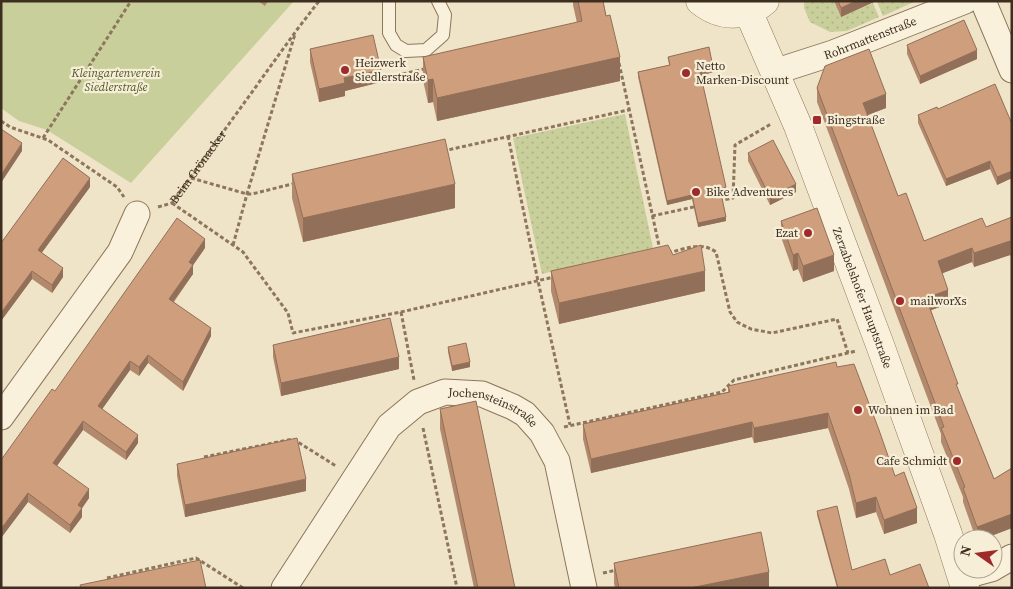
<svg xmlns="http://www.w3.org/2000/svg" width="1013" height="589" viewBox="0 0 1013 589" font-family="'Source Serif 4',serif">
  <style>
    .grass { fill: url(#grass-dots) }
    .garden { fill: #c9cf9b }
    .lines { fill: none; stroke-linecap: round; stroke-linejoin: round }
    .service-casing { stroke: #8d765c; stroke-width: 14 }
    .minor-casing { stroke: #8d765c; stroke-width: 27 }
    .tertiary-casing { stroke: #8d765c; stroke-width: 29 }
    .path { stroke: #8d765c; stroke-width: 3; stroke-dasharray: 4 2.5; stroke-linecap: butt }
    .service { stroke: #faf1dc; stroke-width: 12 }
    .minor { stroke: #faf1dc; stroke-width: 25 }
    .tertiary { stroke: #faf1dc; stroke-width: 28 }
    .wall { fill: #b2896c }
    .shaded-wall { fill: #916f58 }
    .building { fill: #cf9f7d; stroke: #916f58 }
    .poi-dot { fill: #9e2a2b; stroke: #f7eed8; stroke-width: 2 }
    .labels { text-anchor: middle; stroke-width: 4.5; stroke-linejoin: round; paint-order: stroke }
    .street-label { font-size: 12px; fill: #3d2e20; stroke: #f7eed8 }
    .poi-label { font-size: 12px; fill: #3d2e20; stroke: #f7eed8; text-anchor: start }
    .park-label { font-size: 12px; font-style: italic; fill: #4d5a26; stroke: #f7eed8 }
  </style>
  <defs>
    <pattern id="grass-dots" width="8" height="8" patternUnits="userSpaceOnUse" patternTransform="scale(1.25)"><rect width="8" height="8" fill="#c9cf9b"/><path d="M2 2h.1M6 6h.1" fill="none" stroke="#aeb285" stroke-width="1.8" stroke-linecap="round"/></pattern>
  </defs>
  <rect width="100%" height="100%" fill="#f0e4c8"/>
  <path class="grass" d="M804 1H834L841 17 873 3 879 17 847 31 830 32 810 22 804 8Z
    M878 1H916L883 16 877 2Z
    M625 114 653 248 542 274 513 138Z"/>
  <path class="garden" d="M1 1H294L131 183 47 130 19 121 1 108Z"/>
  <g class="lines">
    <defs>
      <path id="service" d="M389 1V33L396 45 406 51 426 50 443 35 445 15 438 1"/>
      <g id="minor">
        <path d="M983 1 1012 70"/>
        <path id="s2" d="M774 72 833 53 965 1"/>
        <path d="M1 417 120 252 137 214"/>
        <path d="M993 568 1012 557"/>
        <path d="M961 577 991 569"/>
        <path id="s3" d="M284 588 389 426 418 402 445 392 482 394 513 407 525 414 542 433 557 461 584 588"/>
      </g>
      <g id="tertiary">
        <path d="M700 1C720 17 744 19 765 1"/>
        <path id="s4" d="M748 11 798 126 880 345 948 534 965 588"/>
      </g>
    </defs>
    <use href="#service" class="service-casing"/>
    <use href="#minor" class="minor-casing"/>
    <use href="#tertiary" class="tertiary-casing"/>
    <g class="path">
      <path d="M619 63 660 250"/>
      <path d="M390 77 424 69"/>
      <path d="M1 121 10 127 48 140 117 187 124 197"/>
      <path d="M508 136 538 281 570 425"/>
      <path d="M43 138 131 1"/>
      <path d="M443 151 628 110"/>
      <path d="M191 178 247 194H252L296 183"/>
      <path d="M719 201 733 198 735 145 771 124"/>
      <path d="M172 203 243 252 288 313 293 333 401 312 554 277"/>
      <path id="s1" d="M158 207 172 203 296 31 319 1"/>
      <path d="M652 216 698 206"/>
      <path d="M233 245 247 194 295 34"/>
      <path d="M668 253C685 249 701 241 716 252L730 312 737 322 751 329 772 333 837 319 848 353"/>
      <path d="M401 312 414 380"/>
      <path d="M564 427 722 392 734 380 856 351"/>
      <path d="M423 428 457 588"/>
      <path d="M204 457 293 439 336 466"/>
      <path d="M603 573 617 570"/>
      <path d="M107 578 196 558 243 588"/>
    </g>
    <use href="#service" class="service"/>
    <use href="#minor" class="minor"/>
    <use href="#tertiary" class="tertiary"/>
  </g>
  <path class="wall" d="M258 1H268L265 6Z
    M573 1H603L620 81 437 121 433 102 428 103 423 80V57L577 23 573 5Z
    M834 1H876L841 17Z
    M907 45 977 59 920 84 907 54Z
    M310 49 381 82 345 91V96L319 102 310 62Z
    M668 57 713 72 701 76 726 192 721 193 726 221 698 227 692 199 667 205 638 77V72L669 65Z
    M817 88 886 108 867 115 898 196 924 241 986 227 1012 217V259L1010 255 974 267 972 262 942 273 948 304 931 310 958 390 994 479 1012 468V528L983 539H976L963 502V497L941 442V434L817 102Z
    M938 109 1012 124V178L997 185 990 169 946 186 918 123V115Z
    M748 153 796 192 770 205 748 161Z
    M292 174 455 208 303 242 292 198Z
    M90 187 41 253 63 277 52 293 32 279 1 321V243Z
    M781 221 834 271 803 282 798 269 793 271 781 237Z
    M205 248 193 265V274L174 302 211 336 183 391 148 363 139 376 130 370 102 409 138 443 126 460 83 430 57 466 89 498 82 508V517L70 533 28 502 1 538 55 391Z
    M673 255 705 291 559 324 551 291V271Z
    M273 345 399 369 281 396 273 357Z
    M448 347 470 367 452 371 448 352Z
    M837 367 895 476 917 523 884 534 876 512 856 518 849 489 828 428 754 443 752 437 591 473 583 439V424L728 392V386Z
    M440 409 515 588H474L440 429Z
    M177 464 306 491 185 517 177 476Z
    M817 511 852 570 890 575 929 588H837L817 515Z
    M614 563 769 588H615L614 583Z"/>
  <path class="shaded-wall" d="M856 1H876L841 17V8Z
    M977 50V59L920 84V76Z
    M620 57V81L437 121V98Z
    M713 67V72L700 76V72Z
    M381 70V82L345 91V96L319 102V89L344 78Z
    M433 79V102L428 103V80Z
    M886 94V108L863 117V103Z
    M22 143V151L1 183V175Z
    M990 161V169L946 186V179Z
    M1012 171V178L997 185V177Z
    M90 178V187L38 258V250Z
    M455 184V208L303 242V218Z
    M796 184V192L770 205V197Z
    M726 187V192L720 193V189Z
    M692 195V199L667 205V201Z
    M726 217V221L698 227V223Z
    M205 239V248L189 271V262Z
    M1010 241V255L974 267V253Z
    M972 248V262L938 275V261Z
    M798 253V269L793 271V255Z
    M834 255V271L803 282V266Z
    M193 265V274L169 307V299Z
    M63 268V277L52 293V285Z
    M32 271V279L1 321V313Z
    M705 271V291L559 324V303Z
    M948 290V304L926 312V298Z
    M211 328V336L183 391V382Z
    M148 355V363L139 376V367Z
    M399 357V369L281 396V383Z
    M130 361V370L98 415V406Z
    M470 362V367L452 371V366Z
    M828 413V428L754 443V428Z
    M83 421V430L53 471V463Z
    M752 422V437L591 473V459Z
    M138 435V443L126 460V452Z
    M306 479V491L185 517V505Z
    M89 489V498L78 514V505Z
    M28 493V502L1 538V529Z
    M876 497V512L856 518V503Z
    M82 508V517L70 533V525Z
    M917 508V523L884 534V520Z
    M1012 514V528L983 539H977V527Z
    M769 572V588H690Z"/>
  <path class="building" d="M578 1H603L606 16 610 15 620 57 437 98 433 79 428 80 423 57 582 21Z
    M838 1H856L841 8Z
    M964 20 977 50 920 76 907 45Z
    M373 35 381 70 344 78 345 83 319 89 310 49Z
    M709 47 713 67 700 72 726 187 720 189 726 217 698 223 692 195 667 201 638 72 670 65 668 57Z
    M869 49 886 94 863 103 898 196 906 193 924 241 982 218 986 227 1012 217V245L1010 241 974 253 972 248 938 261 948 290 926 298 958 384H956L994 479 1012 468V514L977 527 963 488 965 487 941 428 944 427 817 88 825 66Z
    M995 84 1012 124V171L997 177 990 161 946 179 918 115 937 107 938 109Z
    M1 129 22 143 1 175Z
    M445 139 455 184 303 218 292 174Z
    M773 140 796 184 770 197 748 153Z
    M63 158 90 178 38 250 63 268 52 285 32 271 1 313V243Z
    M817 208 834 255 803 266 798 253 793 255 781 221Z
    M177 218 205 239 189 262 193 265 169 299 211 328 183 382 148 355 139 367 130 361 98 406 138 435 126 452 83 421 53 463 89 489 78 505 82 508 70 525 28 493 1 529V460L52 389 55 391Z
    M668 245 673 255 701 245 705 271 559 303 551 271Z
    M390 318 399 357 281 383 273 345Z
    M466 343 470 362 452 366 448 347Z
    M836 362 837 367 854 364 879 430 895 476 904 472 917 508 884 520 876 497 856 503 849 474 828 413 754 428 752 422 591 459 583 424 730 392 728 386Z
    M476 401 515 588H478L440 409Z
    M297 438 306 479 185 505 177 464Z
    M837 506 852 570 885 559 890 575 920 564 929 588H838L817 511Z
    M761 532 769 572 690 588H619L614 563Z
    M200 560 206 588H81L80 585Z"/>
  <g class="poi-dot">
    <circle cx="345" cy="70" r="5"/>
    <circle cx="686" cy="73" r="5"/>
    <rect x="812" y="115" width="10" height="10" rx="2.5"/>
    <circle cx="696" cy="192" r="5"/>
    <circle cx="808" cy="233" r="5"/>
    <circle cx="900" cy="301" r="5"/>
    <circle cx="858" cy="410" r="5"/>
    <circle cx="957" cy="461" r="5"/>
  </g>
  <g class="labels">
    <g class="street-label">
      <text dy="4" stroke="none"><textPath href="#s2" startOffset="102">Rohrmattenstraße</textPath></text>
      <text dy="4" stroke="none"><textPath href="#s1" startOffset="59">Beim Grönacker</textPath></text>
      <text dy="4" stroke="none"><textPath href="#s4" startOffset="309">Zerzabelshofer Hauptstraße</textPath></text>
      <text dy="4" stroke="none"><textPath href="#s3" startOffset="311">Jochensteinstraße</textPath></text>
    </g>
    <g class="poi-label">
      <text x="355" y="67">Heizwerk<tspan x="355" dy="14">Siedlerstraße</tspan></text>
      <text x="696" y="70">Netto<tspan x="696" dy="14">Marken-Discount</tspan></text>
      <text x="827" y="124">Bingstraße</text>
      <text x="706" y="196">Bike Adventures</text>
      <text x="798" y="237" text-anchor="end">Ezat</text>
      <text x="910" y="305">mailworXs</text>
      <text x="868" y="414">Wohnen im Bad</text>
      <text x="947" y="465" text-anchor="end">Cafe Schmidt</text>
    </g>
    <g class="park-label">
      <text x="116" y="77">Kleingartenverein<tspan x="116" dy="14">Siedlerstraße</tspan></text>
    </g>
  </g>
  <rect width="1013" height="589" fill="none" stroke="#3d2e20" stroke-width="5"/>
  <g transform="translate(978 554) rotate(284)"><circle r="24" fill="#f7eed8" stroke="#ada18e"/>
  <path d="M0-4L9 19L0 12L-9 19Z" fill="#9e2a2b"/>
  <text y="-8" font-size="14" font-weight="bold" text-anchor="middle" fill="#3d2e20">N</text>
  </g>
</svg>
